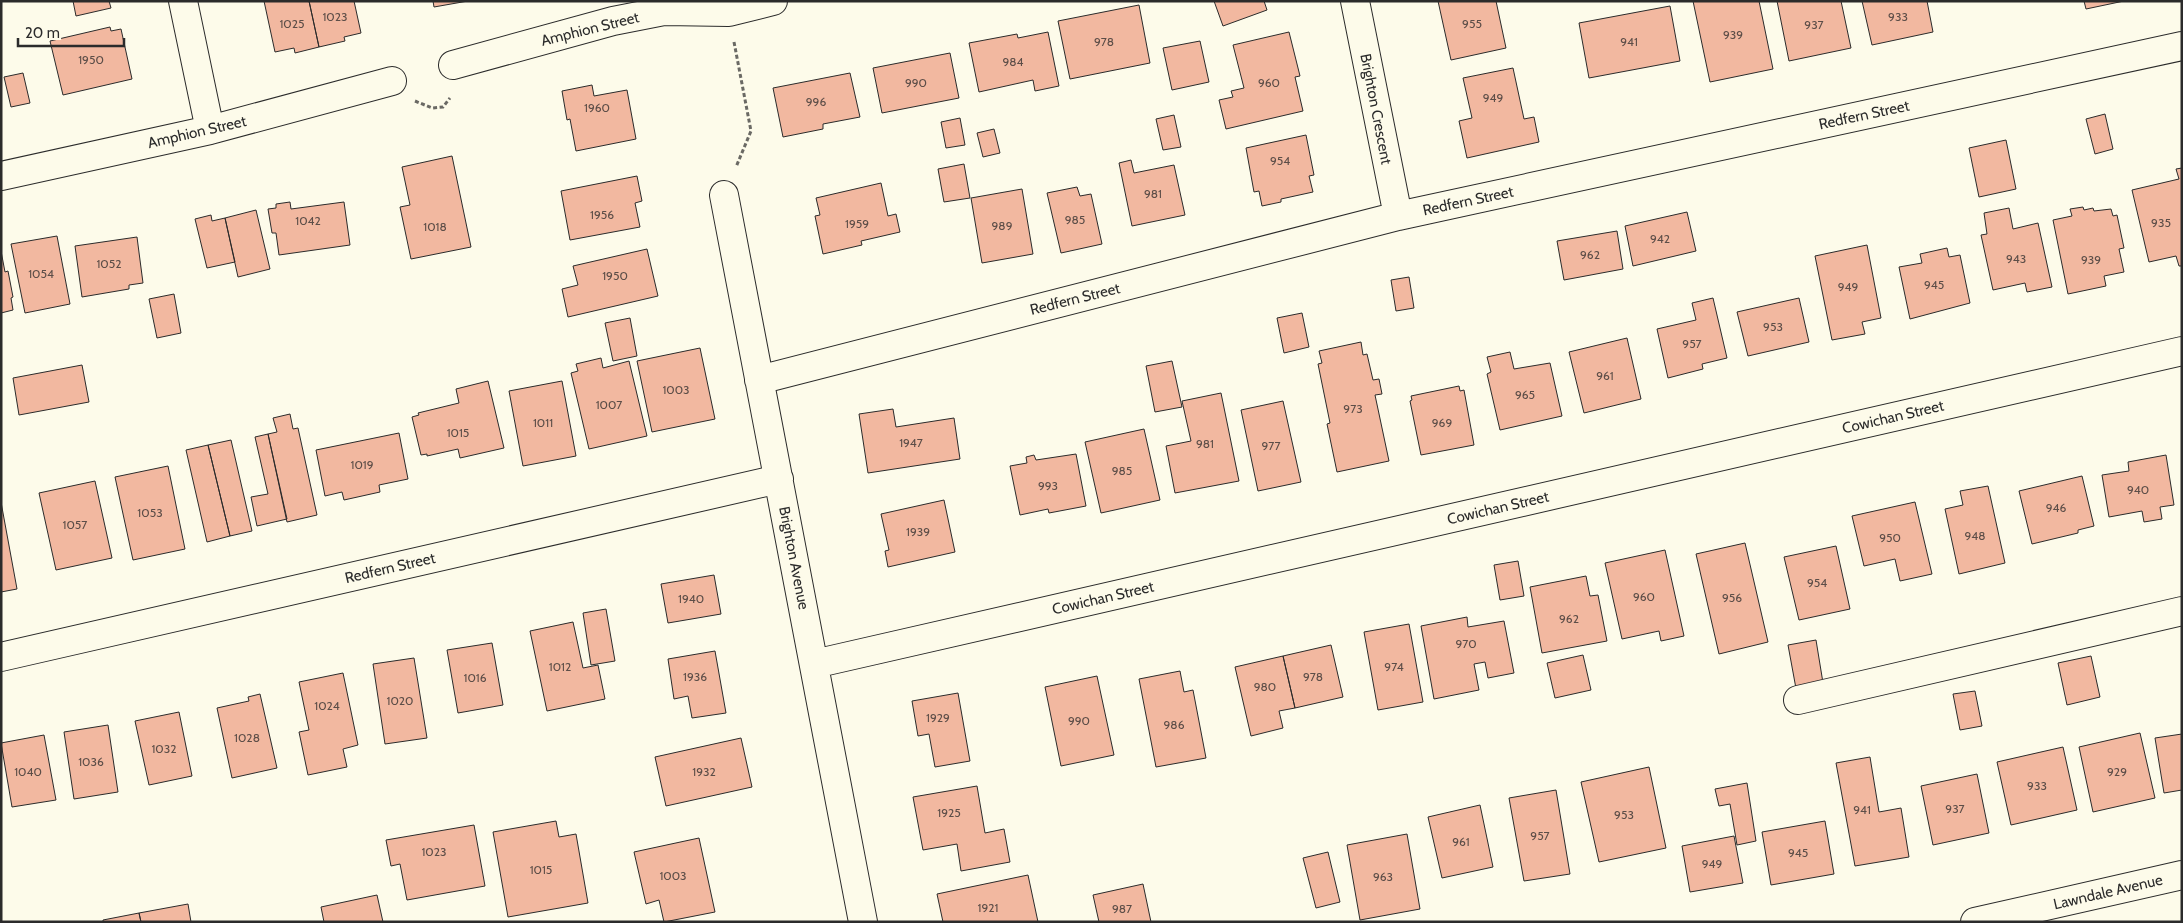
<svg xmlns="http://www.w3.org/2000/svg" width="2183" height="923" viewBox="0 0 2183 923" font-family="Cabin,sans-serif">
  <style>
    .building { fill: #f2b8a0; stroke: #2b2b2b }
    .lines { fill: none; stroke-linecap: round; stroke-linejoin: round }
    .minor-casing { stroke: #2b2b2b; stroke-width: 30 }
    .path { stroke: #6a6964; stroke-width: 3; stroke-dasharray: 4 2.5; stroke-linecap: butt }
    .minor { stroke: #fdfbea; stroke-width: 28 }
    .labels { text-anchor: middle; stroke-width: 4; stroke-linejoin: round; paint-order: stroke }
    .number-label { font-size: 12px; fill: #5d4e48 }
    .street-label { font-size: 15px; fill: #2b2b2b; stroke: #fdfbea }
  </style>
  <rect width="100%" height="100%" fill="#fdfbea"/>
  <path class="building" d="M73 1H109L111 8 76 16Z
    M264 1H309L319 47 295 53 294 48 275 52Z
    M309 1H354L361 33 344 37 345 41 319 47Z
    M433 1H468L434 7Z
    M1214 1H1264L1267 10 1223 26Z
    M1438 1H1496L1506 48 1451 60Z
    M1693 1H1759L1773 69 1710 82Z
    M1777 1H1841L1851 48 1789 61Z
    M1862 1H1927L1933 32 1872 45Z
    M2084 1H2124L2086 9Z
    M1139 5 1150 63 1070 79 1058 21Z
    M1670 6 1680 61 1589 78 1579 23Z
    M110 27 111 31 121 29 132 79 63 95 50 41Z
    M1048 32 1059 86 1035 91 1033 80 979 92 969 43 1017 34 1018 38Z
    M1289 32 1300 76 1295 77 1303 111 1226 129 1219 100 1233 97 1231 91 1244 88 1233 45Z
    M1200 41 1209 82 1172 90 1163 48Z
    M950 53 959 98 882 113 873 68Z
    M1513 68 1524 119 1534 117 1539 142 1467 158 1459 121 1472 118 1463 78Z
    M23 73 30 103 11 107 4 77Z
    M850 73 860 117 823 124V129L783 137 773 88Z
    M592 85 594 96 627 90 636 139 576 151 570 119 567 120 562 91Z
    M2105 114 2113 149 2095 154 2086 119Z
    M1174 115 1181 147 1163 150 1156 119Z
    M960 118 965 145 946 148 941 122Z
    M994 129 1000 153 983 157 977 133Z
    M1306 135 1314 175 1309 176 1313 192 1281 199V202L1262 206 1259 191 1254 192 1246 148Z
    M2006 140 2016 189 1979 197 1969 148Z
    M452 156 471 247 411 259 400 207 410 205 402 167Z
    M1131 160 1134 173 1174 165 1185 215 1132 226 1119 163Z
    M964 164 970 198 944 202 938 169Z
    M2182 168V266H2179L2176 256 2149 262 2132 190 2179 179 2176 169Z
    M637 176 642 201 635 203 640 227 570 240 561 191Z
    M881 183 888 216 896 214 900 232 861 241 862 245 823 254 815 216 820 215 816 198Z
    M1077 187 1080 196 1091 194 1102 244 1061 253 1047 193Z
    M1022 189 1033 254 982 263 971 198Z
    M290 202 291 209 344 202 350 245 279 255 276 233H272L268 209 276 208V204Z
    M2083 207 2084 210 2093 208 2094 211 2111 209 2113 216 2117 215 2124 248 2119 249 2124 272 2104 276 2106 286 2068 294 2053 220 2072 216 2070 209Z
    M2009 208 2013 229 2038 223 2052 287 2027 292 2025 283 1993 290 1981 235 1987 234 1984 213Z
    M256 210 270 269 238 277 225 218Z
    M1687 212 1696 251 1633 266 1625 226Z
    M211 215 212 221 225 218 235 262 207 268 195 219Z
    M1617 231 1623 269 1564 280 1557 241Z
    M57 236 70 304 25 313 11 244Z
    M137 237 143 283 129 285V289L82 297 75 246Z
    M1867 245 1881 318 1862 322 1865 334 1832 340 1815 256Z
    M1947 248 1949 257 1960 255 1970 303 1910 319 1899 267 1922 263 1920 254Z
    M647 249 658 296 568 317 562 289 578 285 573 266Z
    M1 251 5 272 8 271 13 297 11 298 13 310 1 313Z
    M1409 277 1414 308 1396 311 1391 280Z
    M174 294 181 333 157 338 149 299Z
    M1713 298 1727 358 1702 364 1703 369 1668 378 1657 329 1696 320 1692 303Z
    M1799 298 1809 342 1748 356 1737 312Z
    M1302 313 1309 347 1284 353 1277 318Z
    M630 318 637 356 613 361 605 323Z
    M1627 338 1641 399 1584 413 1569 352Z
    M1361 342 1363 355 1367 354 1373 380 1379 379 1382 394 1375 395 1389 461 1337 472 1327 424 1330 423 1318 364 1322 363 1319 351Z
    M700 348 715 419 652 432 637 361Z
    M1510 352 1514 369 1550 363 1562 416 1500 430 1487 374 1491 372 1487 357Z
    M601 358 603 368 629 361 647 436 589 449 571 373 578 371 576 364Z
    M1172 361 1182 407 1155 412 1146 366Z
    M82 365 89 402 19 415 13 378Z
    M488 381 504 448 460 458 458 449 427 456V454L421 455 412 417 419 415 418 413 459 403 456 389Z
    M562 381 576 456 523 466 509 391Z
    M1459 386 1460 391 1464 390 1474 445 1421 455 1410 401 1412 400 1411 396Z
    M1221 393 1239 481 1175 493 1166 446 1191 441 1182 401Z
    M1283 401 1301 482 1258 491 1241 410Z
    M893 409 896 427 954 418 960 459 868 473 859 414Z
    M290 414 293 429 298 428 317 515 287 522 268 434 277 432 273 418Z
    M1144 429 1160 500 1101 513 1085 442Z
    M399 433 408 479 379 485 380 492 344 500 342 492 325 496 316 450Z
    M268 434 287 519 257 526 251 497 268 494 255 437Z
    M231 440 252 531 230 536 208 445Z
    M208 445 230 536 207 542 186 450Z
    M1076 454 1086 506 1049 513 1048 509 1020 515 1010 466 1027 463 1026 457 1034 455 1036 460Z
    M2166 455 2174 505 2160 507 2162 519 2144 522 2142 511 2109 517 2102 475 2129 471 2128 462Z
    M168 466 185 549 133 560 115 477Z
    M2082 476 2094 526 2078 530V533L2032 544 2019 491Z
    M95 481 112 558 56 570 39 493Z
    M1988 486 2005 563 1959 574 1945 509 1963 505 1960 491Z
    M944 500 955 552 888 567 885 551 889 550 881 514Z
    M1 502 17 589 1 592Z
    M1915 502 1932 574 1900 581 1895 559 1864 566 1852 516Z
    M1745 543 1768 642 1719 654 1696 554Z
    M1836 546 1850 609 1799 620 1784 557Z
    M1665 550 1684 636 1661 641 1659 631 1622 639 1605 563Z
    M1518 561 1524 596 1500 600 1494 565Z
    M714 575 721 614 668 623 661 584Z
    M1586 576 1590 596 1598 595 1607 641 1542 653 1530 587Z
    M606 609 615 661 591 665 583 613Z
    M1467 617 1468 627 1504 621 1514 673 1488 678 1485 662 1474 664 1479 690 1434 699 1421 626Z
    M573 622 583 668 598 665 605 699 547 711 530 631Z
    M1409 624 1423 702 1378 710 1364 632Z
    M1816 640 1824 689 1797 694 1788 645Z
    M492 643 503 705 458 713 447 650Z
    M1331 645 1343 697 1295 708 1283 656Z
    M715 651 726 713 692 718 688 696 674 699 668 659Z
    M1583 655 1591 690 1555 698 1547 663Z
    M1283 656 1295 708 1279 711 1283 728 1251 736 1235 667Z
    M2091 656 2100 697 2067 705 2058 663Z
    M414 658 427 738 385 744 373 664Z
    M1180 671 1184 692 1193 690 1206 758 1156 767 1139 679Z
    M343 673 358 745 343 749 347 767 308 775 299 732 309 730 299 682Z
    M1097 676 1114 755 1061 766 1045 687Z
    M1975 691 1982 726 1960 730 1953 694Z
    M958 693 970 761 935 767 929 734 918 736 912 701Z
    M260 694 277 768 232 778 217 708 249 701 248 697Z
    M179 712 192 776 149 785 135 721Z
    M108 725 118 792 74 799 64 732Z
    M2140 733 2155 798 2093 812 2079 747Z
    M2182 734V790L2164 793 2155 738Z
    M44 735 56 800 12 807 1 743Z
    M741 738 752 787 666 806 655 757Z
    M2063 747 2077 810 2011 825 1997 762Z
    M1870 757 1879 812 1901 808 1909 857 1855 866 1836 763Z
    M1649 767 1666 848 1599 862 1581 782Z
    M1977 774 1989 833 1933 845 1921 786Z
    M1747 783 1756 841 1737 845 1730 804 1719 806 1715 789Z
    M977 786 985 833 1004 829 1010 862 961 871 957 844 923 850 913 797Z
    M1556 790 1570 874 1524 881 1509 798Z
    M1480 805 1493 867 1442 878 1428 817Z
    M556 821 559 837 576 834 588 903 508 917 493 832Z
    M1825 821 1834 874 1771 885 1762 832Z
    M474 825 485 886 407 900 400 864 391 866 386 840Z
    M1407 834 1420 909 1360 920 1347 845Z
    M1734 836 1743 883 1690 892 1682 846Z
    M699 838 715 912 664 922 659 900 646 904 634 852Z
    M1328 852 1340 902 1316 908 1303 858Z
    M1028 875 1038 922H943L937 894Z
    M1143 884 1151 922H1099L1093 895Z
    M377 895 383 922H324L321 907Z
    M188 904 191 922H141L139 913Z
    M139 913 141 922H103V920Z"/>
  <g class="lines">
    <defs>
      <path id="minor" d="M183 1 210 130
        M1355 1 1398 216
        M453 65 613 21 664 11 729 12 773 1
        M1 176 210 130 392 81
        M724 195 863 922
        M759 380 1398 216 2182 46
        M1 657 779 479
        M814 664 2182 351
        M1798 700 2182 611
        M1975 922 2182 875"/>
    </defs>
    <use href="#minor" class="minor-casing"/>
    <path class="path" d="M734 42 751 131 736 167
      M415 101 432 108 443 107 450 98"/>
    <use href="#minor" class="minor"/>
  </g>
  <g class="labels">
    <g class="number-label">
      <text x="335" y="21">1023</text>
      <text x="1898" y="21">933</text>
      <text x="292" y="28">1025</text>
      <text x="1472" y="28">955</text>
      <text x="1814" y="29">937</text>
      <text x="1733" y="39">939</text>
      <text x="1104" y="46">978</text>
      <text x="1629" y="46">941</text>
      <text x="91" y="64">1950</text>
      <text x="1013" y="66">984</text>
      <text x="916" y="87">990</text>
      <text x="1269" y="87">960</text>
      <text x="1493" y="102">949</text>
      <text x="816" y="106">996</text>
      <text x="597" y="112">1960</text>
      <text x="1280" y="165">954</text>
      <text x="1153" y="198">981</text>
      <text x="602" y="219">1956</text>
      <text x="1075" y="224">985</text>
      <text x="308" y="225">1042</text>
      <text x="2161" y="227">935</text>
      <text x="857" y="228">1959</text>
      <text x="1002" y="230">989</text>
      <text x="435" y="231">1018</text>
      <text x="1660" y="243">942</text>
      <text x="1590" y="259">962</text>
      <text x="2016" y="263">943</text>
      <text x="2091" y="264">939</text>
      <text x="109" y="268">1052</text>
      <text x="41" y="278">1054</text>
      <text x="615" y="280">1950</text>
      <text x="1934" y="289">945</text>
      <text x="1848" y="291">949</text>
      <text x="1773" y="331">953</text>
      <text x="1692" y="348">957</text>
      <text x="1605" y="380">961</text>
      <text x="676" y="394">1003</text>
      <text x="1525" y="399">965</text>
      <text x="609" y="409">1007</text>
      <text x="1353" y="413">973</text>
      <text x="543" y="427">1011</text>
      <text x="1442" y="427">969</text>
      <text x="458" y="437">1015</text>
      <text x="911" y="447">1947</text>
      <text x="1205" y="448">981</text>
      <text x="1271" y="450">977</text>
      <text x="362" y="469">1019</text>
      <text x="1122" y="475">985</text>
      <text x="1048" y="490">993</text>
      <text x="2138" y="494">940</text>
      <text x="2056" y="512">946</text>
      <text x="150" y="517">1053</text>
      <text x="75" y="529">1057</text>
      <text x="918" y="536">1939</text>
      <text x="1975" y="540">948</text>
      <text x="1890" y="542">950</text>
      <text x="1817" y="587">954</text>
      <text x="1644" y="601">960</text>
      <text x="1732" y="602">956</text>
      <text x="691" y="603">1940</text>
      <text x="1569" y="623">962</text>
      <text x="1466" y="648">970</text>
      <text x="560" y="671">1012</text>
      <text x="1394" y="671">974</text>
      <text x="695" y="681">1936</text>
      <text x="1313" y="681">978</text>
      <text x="475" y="682">1016</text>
      <text x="1265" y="691">980</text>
      <text x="400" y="705">1020</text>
      <text x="327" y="710">1024</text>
      <text x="938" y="722">1929</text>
      <text x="1079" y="725">990</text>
      <text x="1174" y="729">986</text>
      <text x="247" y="742">1028</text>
      <text x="164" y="753">1032</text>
      <text x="91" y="766">1036</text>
      <text x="28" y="776">1040</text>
      <text x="704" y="776">1932</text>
      <text x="2117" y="776">929</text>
      <text x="2037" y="790">933</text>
      <text x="1955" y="813">937</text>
      <text x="1862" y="814">941</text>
      <text x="949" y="817">1925</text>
      <text x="1624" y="819">953</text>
      <text x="1540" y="840">957</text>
      <text x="1461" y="846">961</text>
      <text x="434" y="856">1023</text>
      <text x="1798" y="857">945</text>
      <text x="1712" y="868">949</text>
      <text x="541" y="874">1015</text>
      <text x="673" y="880">1003</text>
      <text x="1383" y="881">963</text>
      <text x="988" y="912">1921</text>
      <text x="1122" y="913">987</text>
    </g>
    <g class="street-label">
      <text transform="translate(590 29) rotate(-14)" y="5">Amphion Street</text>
      <text transform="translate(1376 109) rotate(79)" y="5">Brighton Crescent</text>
      <text transform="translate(1864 115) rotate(-12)" y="5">Redfern Street</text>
      <text transform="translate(197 132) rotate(-13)" y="5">Amphion Street</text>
      <text transform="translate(1468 201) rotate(-12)" y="5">Redfern Street</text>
      <text transform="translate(1075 299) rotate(-14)" y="5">Redfern Street</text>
      <text transform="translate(1893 417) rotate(-13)" y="5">Cowichan Street</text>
      <text transform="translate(1498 508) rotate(-13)" y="5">Cowichan Street</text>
      <text transform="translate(794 558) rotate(79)" y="5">Brighton Avenue</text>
      <text transform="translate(390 568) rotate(-13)" y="5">Redfern Street</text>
      <text transform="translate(1103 598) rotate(-13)" y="5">Cowichan Street</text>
      <text transform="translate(2108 892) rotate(-13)" y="5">Lawndale Avenue</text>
    </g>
  </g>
  <rect width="2183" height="923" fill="none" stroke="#2b2b2b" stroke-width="5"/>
  <path d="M18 38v8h106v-8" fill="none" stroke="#2b2b2b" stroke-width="2.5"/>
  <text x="25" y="38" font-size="15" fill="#2b2b2b" stroke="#fdfbea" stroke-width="4" paint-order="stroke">20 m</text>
</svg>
